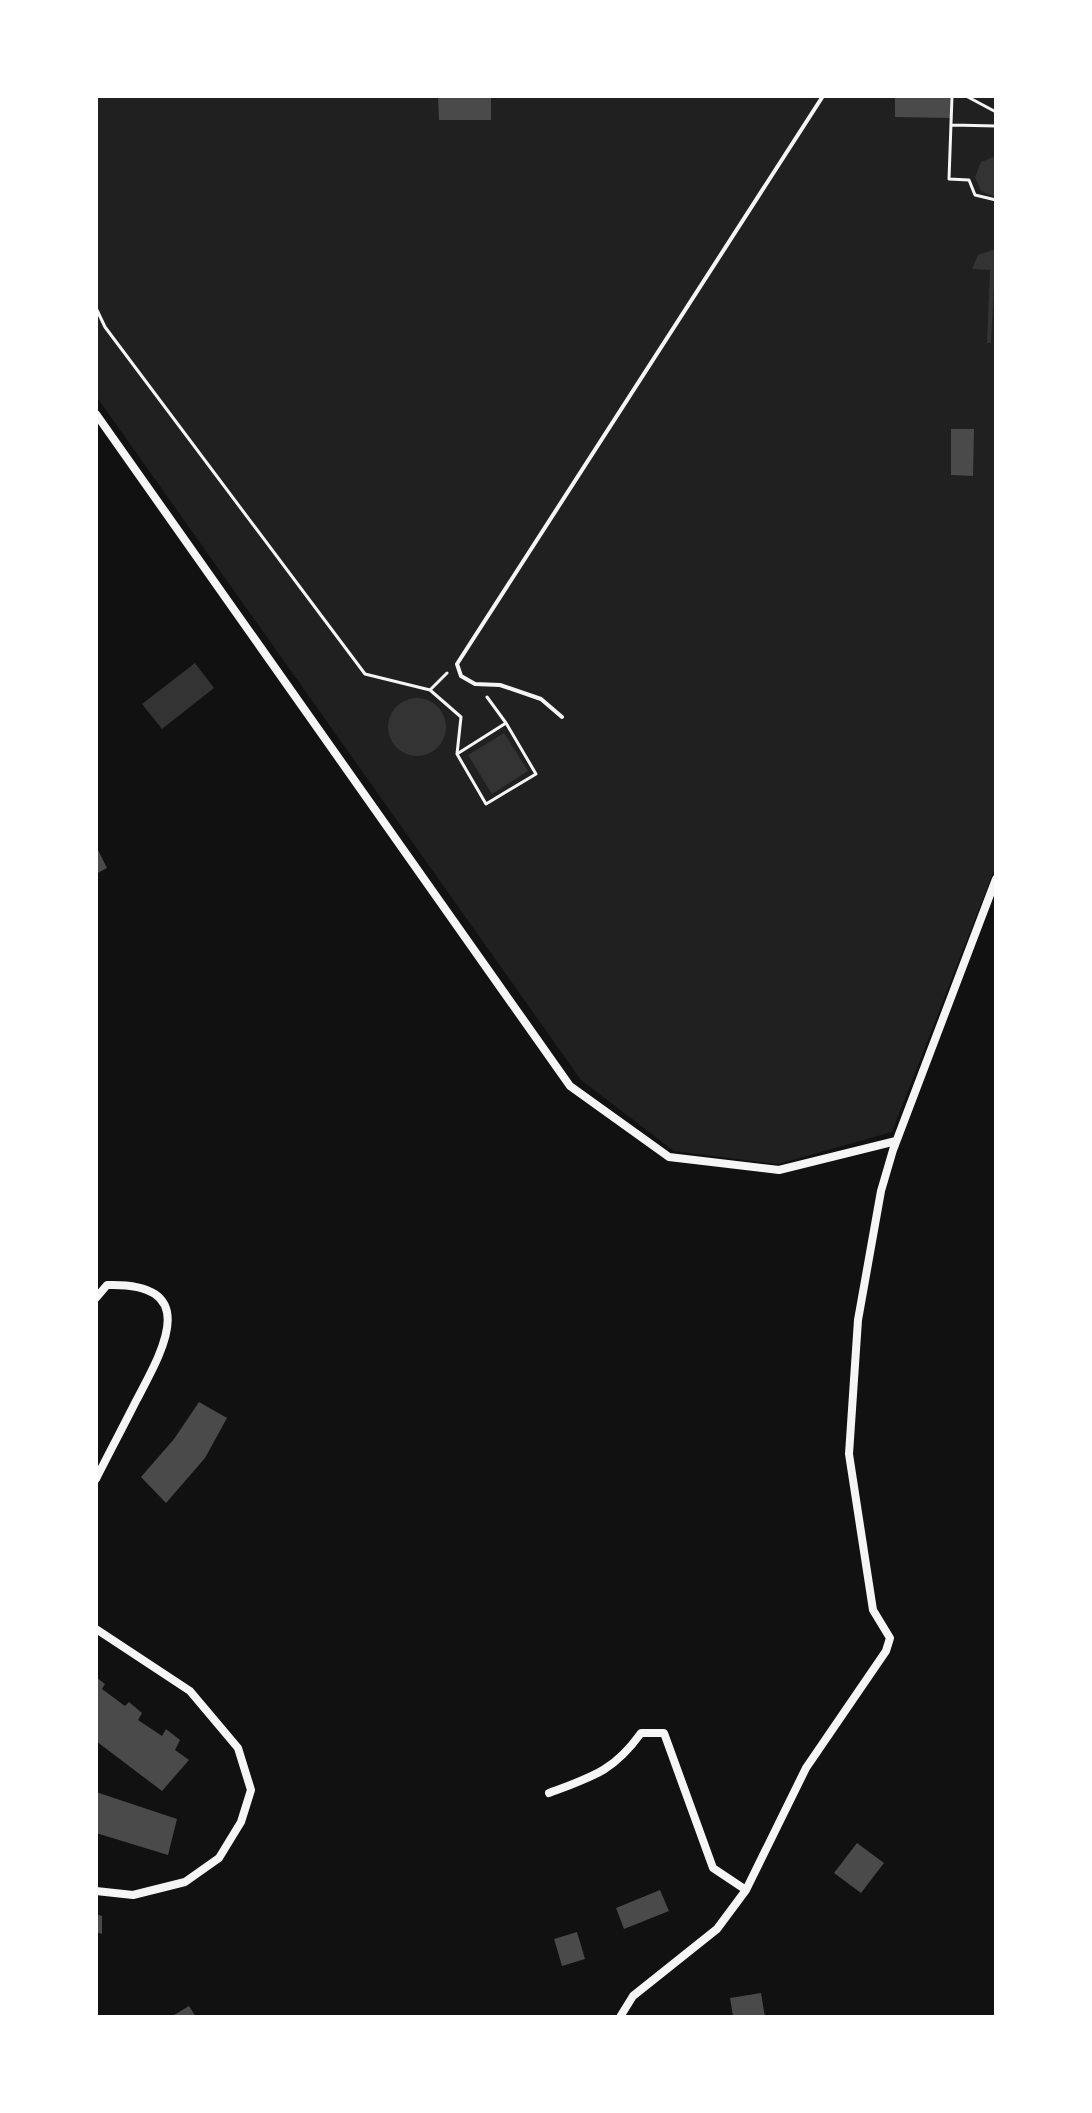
<svg xmlns="http://www.w3.org/2000/svg" width="1092" height="2113" viewBox="0 0 1092 2113" font-family="Montserrat,sans-serif">
  <style>
    .green { fill: #202020 }
    .water { fill: #333 }
    .building { fill: #4a4a4a }
    .lines { fill: none; stroke-linecap: round; stroke-linejoin: round }
    .path { stroke: #f5f5f5; stroke-width: 3 }
    .service { stroke: #f5f5f5; stroke-width: 4 }
    .minor { stroke: #f5f5f5; stroke-width: 8 }
  </style>
  <rect width="100%" height="100%" fill="#111"/>
  <path class="green" d="M96 96H996V865L892 1132 778 1164 674 1151 581 1080 96 396Z"/>
  <path class="water" d="M996 156V197H995L981 191 975 177 981 162Z
    M996 249 991 343H987L990 270 972 269 978 255Z
    M195 663 214 688 162 729 142 704Z
    M388 727a29 29 0 1 1 58 0a29 29 0 1 1-58 0Z
    M504 733 528 771 492 794 468 755Z"/>
  <path class="building" d="M438 96H491V120H439Z
    M895 96H950V118L895 117Z
    M951 429H974L973 476 951 475Z
    M96 846 107 868 96 874Z
    M199 1402 227 1418 205 1458 166 1503 141 1477 174 1439Z
    M96 1677 105 1684 102 1689 125 1706 129 1702 142 1713 138 1720 162 1736 166 1729 180 1740 175 1750 189 1760 162 1791 96 1741Z
    M96 1792 177 1819 168 1855 96 1833Z
    M857 1843 884 1863 861 1893 834 1873Z
    M660 1890 669 1911 624 1929 616 1908Z
    M96 1914 102 1916V1934L96 1932Z
    M577 1932 585 1959 562 1966 554 1939Z
    M761 1993 765 2017H733L730 1998Z
    M189 2006 196 2017H175L174 2015Z"/>
  <g class="lines">
    <path class="path" d="M952 96 949 179 969 180 975 195 996 200
      M966 96 996 112
      M952 125 996 126
      M96 308 105 327 365 674 430 690 461 717 457 754 486 804 536 774 506 723 457 754
      M430 690 447 673
      M487 697 506 723"/>
    <path class="service" d="M562 717 541 699 500 685 475 684 461 676 457 664 823 96"/>
    <path class="minor" d="M96 414 570 1086 669 1157 779 1170 896 1141
      M96 1298 107 1285C203 1282 163 1350 136 1401 123 1427 109 1453 96 1479
      M96 1629 190 1691 238 1748 251 1790 241 1822 219 1858 185 1882 133 1895 96 1891
      M549 1793C592 1777 614 1771 641 1733H664L713 1868 746 1890
      M620 2017 633 1996 717 1929 746 1890 806 1768 886 1651 890 1638 873 1610 849 1454 858 1320 881 1191 893 1150 996 879"/>
  </g>
  <rect width="1092" height="2113" fill="none" stroke="#ffffff" stroke-width="196"/>
</svg>
